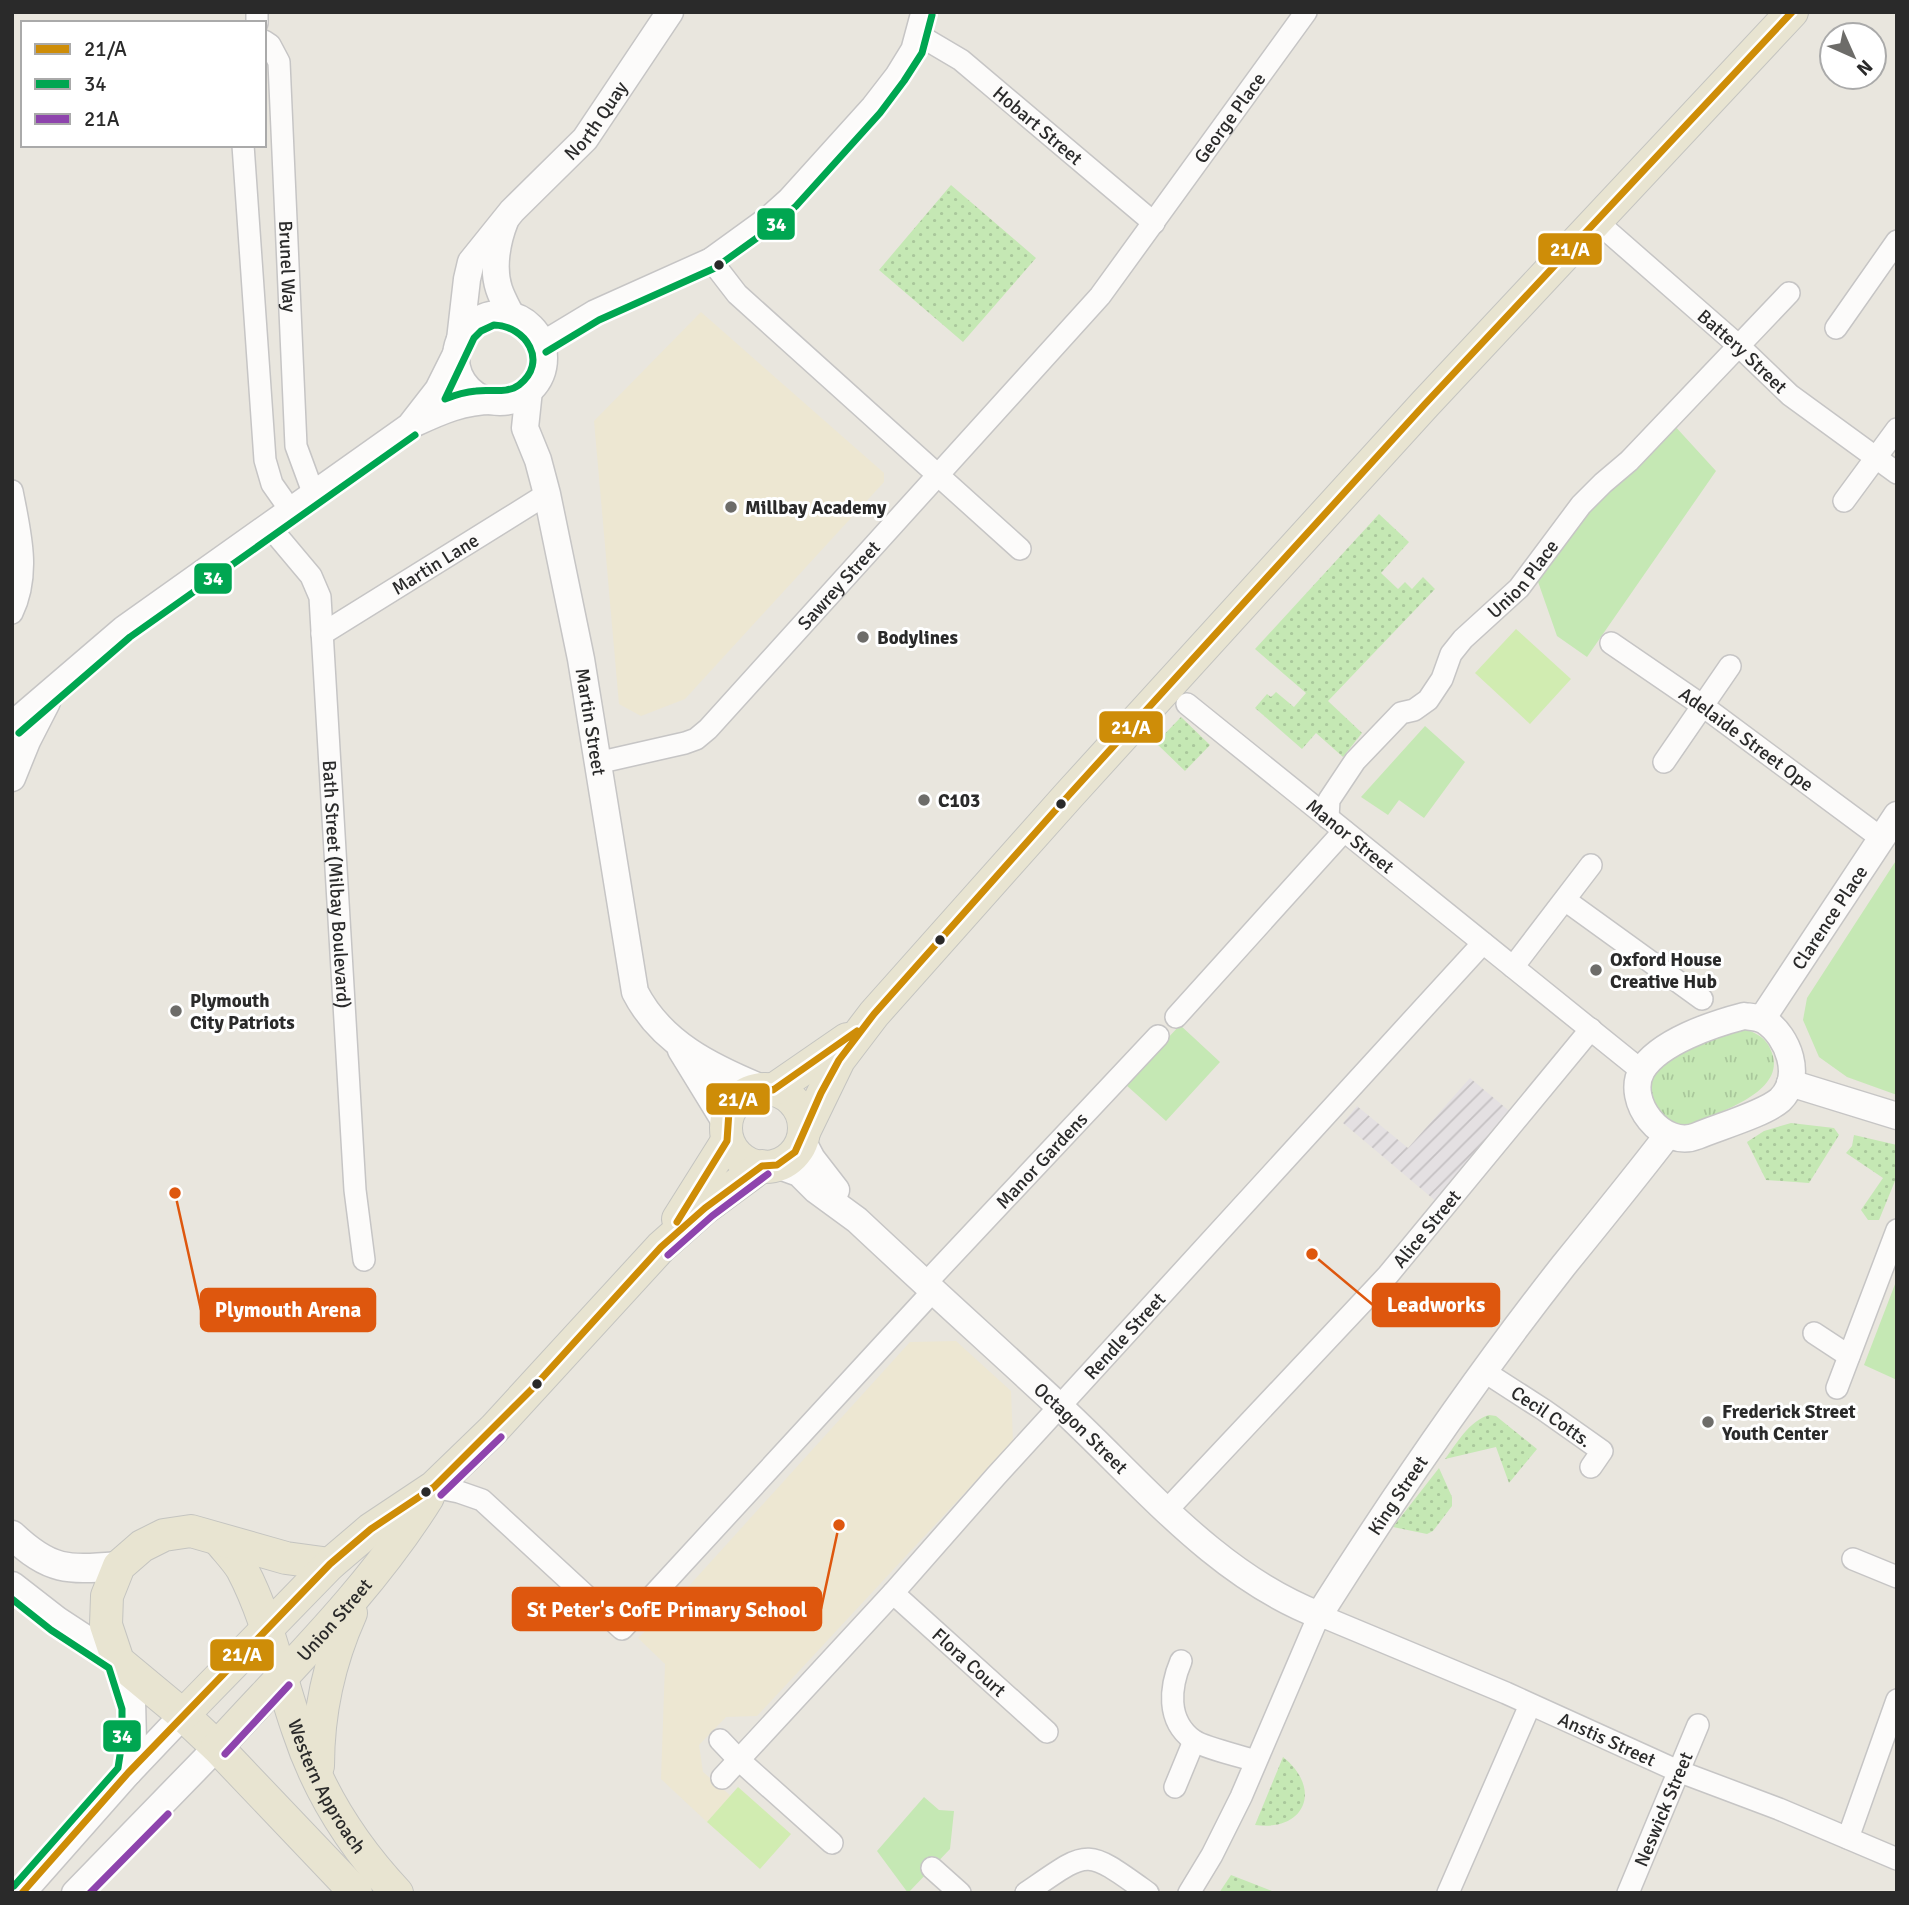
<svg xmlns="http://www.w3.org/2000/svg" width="1909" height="1905" viewBox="0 0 1909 1905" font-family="Signika,sans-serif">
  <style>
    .industrial { fill: url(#industrial-furrows) }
    .education { fill: #ede7d2 }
    .grass { fill: url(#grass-tufts) }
    .park { fill: #c5e8b4 }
    .garden { fill: url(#garden-dots) }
    .pitch { fill: #d1ecb1 }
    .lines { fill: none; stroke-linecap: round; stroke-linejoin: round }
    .minor-casing { stroke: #c6c5c5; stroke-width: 24 }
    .tertiary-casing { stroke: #c6c5c5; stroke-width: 29 }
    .secondary-casing { stroke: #c6c5c5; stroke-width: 31 }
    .primary-casing { stroke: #c4c4c0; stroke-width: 34 }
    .minor { stroke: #fcfbfa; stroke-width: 21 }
    .tertiary { stroke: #fcfbfa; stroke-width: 26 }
    .secondary { stroke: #fcfbfa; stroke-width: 28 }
    .primary { stroke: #e8e4d1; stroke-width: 32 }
    .bus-1-casing { stroke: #fff; stroke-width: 12 }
    .bus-2-casing { stroke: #fff; stroke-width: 12 }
    .bus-3-casing { stroke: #fff; stroke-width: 12 }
    .bus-1 { stroke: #ce8d08; stroke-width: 7 }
    .bus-2 { stroke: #00a651; stroke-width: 7 }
    .bus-3 { stroke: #8e44ad; stroke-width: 7 }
    .bus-dot { fill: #2a2a2a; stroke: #fff; stroke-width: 2.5 }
    .poi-dot { fill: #6d6c69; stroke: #fff; stroke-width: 2.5 }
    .labels { text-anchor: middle; stroke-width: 6; stroke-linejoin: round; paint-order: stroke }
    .street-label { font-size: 19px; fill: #2a2a2a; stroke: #fff }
    .poi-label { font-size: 19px; font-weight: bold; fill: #2a2a2a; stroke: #fff; text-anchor: start }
    .leader { fill: none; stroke: #de570e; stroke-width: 2.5 }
    .callout-dot { fill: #de570e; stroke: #fff; stroke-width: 2.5 }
    .callout { fill: #de570e; stroke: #de570e; stroke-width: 2.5 }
    .callout-label { font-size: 21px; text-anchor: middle; font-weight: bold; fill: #fff }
    .line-badge { stroke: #fff; stroke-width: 2.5 }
    .badge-label { font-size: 19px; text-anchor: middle; font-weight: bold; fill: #fff }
  </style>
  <defs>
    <pattern id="industrial-furrows" width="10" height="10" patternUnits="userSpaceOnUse" patternTransform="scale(1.75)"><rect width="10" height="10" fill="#e4e0e2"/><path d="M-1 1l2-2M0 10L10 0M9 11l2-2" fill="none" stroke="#c4c0c2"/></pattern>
    <pattern id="grass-tufts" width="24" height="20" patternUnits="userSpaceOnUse" patternTransform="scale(1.75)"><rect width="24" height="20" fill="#c5e8b4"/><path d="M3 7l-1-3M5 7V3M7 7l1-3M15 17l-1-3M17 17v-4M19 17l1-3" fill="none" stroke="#a9c79b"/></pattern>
    <pattern id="garden-dots" width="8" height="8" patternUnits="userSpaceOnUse" patternTransform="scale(1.75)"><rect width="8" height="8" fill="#c5e8b4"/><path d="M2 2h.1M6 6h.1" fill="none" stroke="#a9c79b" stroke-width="1.8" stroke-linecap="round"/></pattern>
  </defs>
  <rect width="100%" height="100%" fill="#e9e6de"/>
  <path class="industrial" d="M1470 1078 1514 1115 1438 1203 1343 1123 1357 1106 1408 1148Z"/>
  <path class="education" d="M701 312 884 473V482L685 699 641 716 619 704 594 421Z
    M956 1341 1011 1391 1013 1441 757 1716 726 1717 699 1745 703 1772 731 1796 707 1822 661 1779 665 1664 638 1638 668 1609 910 1342Z"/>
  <path class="grass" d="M1740 1028C1755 1032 1767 1037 1772 1053 1786 1092 1720 1112 1693 1123 1664 1134 1636 1094 1654 1070 1668 1053 1719 1034 1740 1028Z"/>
  <path class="park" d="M1673 424 1716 471 1587 657 1557 636 1536 576 1576 521Z
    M1425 726 1465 762 1424 818 1399 800 1388 815 1361 797Z
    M1897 859V1095L1847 1077 1819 1057 1803 1020 1807 998Z
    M1180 1025 1220 1062 1166 1121 1125 1084Z
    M1897 1279V1380L1864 1365Z
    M924 1797 939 1810 954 1811 950 1849 908 1893 877 1851Z"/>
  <path class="garden" d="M951 185 1036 258 963 342 879 270Z
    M1379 514 1409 542 1381 573 1398 589 1405 582 1412 589 1423 577 1435 589 1328 701 1362 733 1343 757 1316 733 1302 749 1255 708 1267 694 1271 697 1276 692 1294 707 1306 693 1255 649Z
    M1181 717 1210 745 1185 771 1156 743Z
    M1791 1123 1834 1128 1839 1135 1809 1183 1766 1180 1747 1142 1764 1131Z
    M1854 1135 1897 1145V1176L1879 1220H1868L1861 1210 1883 1178 1846 1153 1852 1146Z
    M1489 1415 1496 1416 1537 1449 1509 1483 1496 1447 1445 1459C1457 1443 1469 1421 1489 1415Z
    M1439 1468 1452 1497V1506L1433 1531 1427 1534 1393 1527Z
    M1283 1757C1323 1789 1305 1832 1255 1825Z
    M1231 1875 1277 1893H1219Z"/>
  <path class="pitch" d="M1516 629 1571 679 1530 724 1475 673Z
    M738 1787 791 1834 760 1869 707 1822Z"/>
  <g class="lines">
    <defs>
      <g id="minor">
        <path d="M257 12V23"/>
        <path id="s1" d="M917 34 961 60 1154 223"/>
        <path id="s2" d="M264 41 270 45 279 62 296 446 314 495"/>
        <path d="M243 145 265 460 272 484 291 511"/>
        <path id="s3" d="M1596 221 1740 347 1790 395 1897 473"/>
        <path d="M710 259 737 294 1020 549"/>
        <path d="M1836 328 1897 241"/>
        <path d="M541 343 594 311 710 259 768 217 788 199 872 106 896 75 912 49 922 12"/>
        <path d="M12 491C20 532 31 574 12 613"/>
        <path d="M1844 501 1897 429"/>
        <path id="s4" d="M269 526 311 576 320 597 355 1190 364 1260"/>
        <path id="s5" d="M322 634 547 494"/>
        <path id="s6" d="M1611 643 1703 706 1881 838"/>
        <path id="s7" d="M1187 704 1642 1071"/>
        <path d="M1664 762 1730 666"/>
        <path id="s8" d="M597 763 685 743 696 739 708 729 1100 296 1306 12"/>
        <path id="s9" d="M1328 818 1329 800 1355 761 1401 713 1414 710 1428 700 1442 679 1451 654 1463 639 1519 588 1581 505 1603 483 1629 461 1789 293"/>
        <path d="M1565 900 1702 999"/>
        <path d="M1513 967 1591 865"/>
        <path d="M1176 1017 1344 831"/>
        <path id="s10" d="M925 1284 1158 1036"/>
        <path d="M1814 1333 1849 1356"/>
        <path id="s11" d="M1485 1372 1544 1410 1602 1451 1591 1467"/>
        <path d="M1837 1388 1897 1230"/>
        <path d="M434 1487 459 1492 482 1500 622 1629 933 1291"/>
        <path id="s12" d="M1167 1510 1388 1275 1591 1029"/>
        <path d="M1853 1559 1897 1577"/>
        <path id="s13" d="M893 1593 1047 1732"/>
        <path d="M1181 1661C1170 1687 1166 1720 1193 1740 1204 1748 1241 1756 1255 1761"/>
        <path d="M720 1740 739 1760 832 1843"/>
        <path id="s14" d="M722 1778 893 1593 996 1476 1483 943"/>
        <path d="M1175 1787 1194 1741"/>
        <path d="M1848 1838 1897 1700"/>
        <path d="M932 1868 960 1893"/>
        <path d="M1026 1893C1090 1849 1084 1847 1148 1893"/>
        <path id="s15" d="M1189 1893 1212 1855 1241 1797 1319 1615 1506 1693 1678 1771 1779 1809 1897 1859"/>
        <path d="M1448 1893 1530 1705"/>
        <path id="s16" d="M1628 1893 1698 1725"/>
      </g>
      <g id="tertiary">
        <path d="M505 221C497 241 492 268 499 289 502 298 507 307 511 315"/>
        <circle cx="500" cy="358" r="44"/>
        <path id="s17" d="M460 340 467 279 471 262 512 211 585 139 670 12"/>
        <path id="s18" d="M529 390 525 428 538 460 547 494 581 659 635 992C661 1043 711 1067 762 1088"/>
        <path d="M415 423C441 411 463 401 493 401"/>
        <path d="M12 725 124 629 410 426 438 390 456 354"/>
        <path d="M12 778 27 741 47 702"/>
        <path d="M1744 1016C1751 1017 1759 1017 1765 1021 1788 1036 1804 1077 1780 1100 1764 1114 1718 1127 1697 1136 1663 1150 1624 1101 1642 1070 1659 1042 1713 1024 1744 1016Z"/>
        <path id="s19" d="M1762 1019 1897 815"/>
        <path d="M681 1050 727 1125"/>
        <path d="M1790 1083 1897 1116"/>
        <path d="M802 1140 812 1159 836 1190"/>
        <path id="s20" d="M777 1165 799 1173 816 1190 857 1220C924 1283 993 1345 1060 1407 1140 1481 1215 1575 1319 1615 1395 1495 1476 1377 1564 1265 1599 1222 1634 1179 1667 1136"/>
        <path d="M118 1661 132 1699 133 1743 128 1773"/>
        <path d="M22 1893 128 1773 183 1715"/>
        <path d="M75 1893 217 1747"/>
      </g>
      <path id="secondary" d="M12 1535C51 1572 68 1570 119 1566
        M12 1586 57 1621 118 1661"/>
      <g id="primary">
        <circle cx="765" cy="1128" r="39"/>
        <path d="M773 1090 847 1039"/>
        <path d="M804 1132 839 1060 874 1014 1069 795 1425 404 1792 12"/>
        <path d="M678 1219 727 1141"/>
        <path id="s21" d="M219 1540C226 1549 236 1559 242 1569 269 1620 279 1676 298 1730 318 1791 353 1846 397 1893"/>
        <path d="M330 1564 286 1558 191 1531 164 1535 142 1546 119 1566 107 1596 106 1625 118 1661 183 1715 217 1747 356 1893"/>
        <path d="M183 1715 330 1564 371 1529 434 1487 494 1429 661 1247 705 1208 762 1166"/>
        <path id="s22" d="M217 1747C290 1667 371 1589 428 1497"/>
        <path d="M318 1766C318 1712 329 1662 351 1613"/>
      </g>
    </defs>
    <use href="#minor" class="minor-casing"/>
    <use href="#tertiary" class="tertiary-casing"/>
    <use href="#secondary" class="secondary-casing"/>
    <use href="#primary" class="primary-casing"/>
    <use href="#minor" class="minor"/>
    <use href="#tertiary" class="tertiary"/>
    <use href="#secondary" class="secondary"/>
    <use href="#primary" class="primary"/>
    <defs>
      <path id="bus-1" d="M677 1222 727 1141 729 1111 740 1097 762 1088 773 1090 857 1031
        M22 1893 128 1773 330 1564 371 1529 434 1487 532 1389 661 1247 705 1208 762 1166 777 1165 795 1152 821 1093 839 1060 874 1014 1069 795 1425 404 1792 12"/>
      <path id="bus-2" d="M494 325C526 326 549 362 519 385 507 394 490 389 476 391 465 392 455 395 445 399L474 338 481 331Z
        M546 352 599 320 715 268 775 225 796 206 880 113 904 81 922 53 932 15
        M19 733 130 637 415 435
        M12 1599 51 1630 109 1668 122 1709V1742L118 1768 14 1886"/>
      <path id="bus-3" d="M668 1255 712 1216 768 1174
        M441 1495 501 1437
        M225 1754 289 1685
        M90 1893 168 1814"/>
    </defs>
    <use href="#bus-1" class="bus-1-casing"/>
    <use href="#bus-2" class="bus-2-casing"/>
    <use href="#bus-3" class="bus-3-casing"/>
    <use href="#bus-1" class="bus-1"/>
    <use href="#bus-2" class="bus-2"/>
    <use href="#bus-3" class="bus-3"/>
  </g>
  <g class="bus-dot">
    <circle cx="719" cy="265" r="6"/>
    <circle cx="1061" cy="804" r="6"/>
    <circle cx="940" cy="940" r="6"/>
    <circle cx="537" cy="1384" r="6"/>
    <circle cx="426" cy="1492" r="6"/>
  </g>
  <g class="poi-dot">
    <circle cx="731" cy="507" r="7"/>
    <circle cx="863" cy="637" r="7"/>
    <circle cx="924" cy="800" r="7"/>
    <circle cx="1596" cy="970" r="7"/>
    <circle cx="176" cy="1011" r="7"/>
    <circle cx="1708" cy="1422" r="7"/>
  </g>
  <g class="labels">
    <g class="street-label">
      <text dy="7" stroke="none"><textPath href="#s8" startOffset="922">George Place</textPath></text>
      <text dy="7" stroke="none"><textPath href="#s17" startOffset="268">North Quay</textPath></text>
      <text dy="7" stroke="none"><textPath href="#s1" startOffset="152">Hobart Street</textPath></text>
      <text dy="7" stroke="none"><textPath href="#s2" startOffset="231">Brunel Way</textPath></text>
      <text dy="7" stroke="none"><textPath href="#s3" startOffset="196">Battery Street</textPath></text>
      <text dy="7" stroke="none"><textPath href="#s5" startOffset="133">Martin Lane</textPath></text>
      <text dy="7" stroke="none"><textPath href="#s9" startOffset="318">Union Place</textPath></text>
      <text dy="7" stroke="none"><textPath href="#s8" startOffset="312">Sawrey Street</textPath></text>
      <text dy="7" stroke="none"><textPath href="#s18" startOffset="340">Martin Street</textPath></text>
      <text dy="7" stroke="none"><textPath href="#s6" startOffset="166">Adelaide Street Ope</textPath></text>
      <text dy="7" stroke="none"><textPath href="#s7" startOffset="210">Manor Street</textPath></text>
      <text dy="7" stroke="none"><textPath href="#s4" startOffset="376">Bath Street (Milbay Boulevard)</textPath></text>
      <text dy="7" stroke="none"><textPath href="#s19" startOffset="122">Clarence Place</textPath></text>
      <text dy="7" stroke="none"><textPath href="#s10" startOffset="170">Manor Gardens</textPath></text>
      <text dy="7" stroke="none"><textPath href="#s12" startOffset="383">Alice Street</textPath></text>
      <text dy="7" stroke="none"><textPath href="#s14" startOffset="598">Rendle Street</textPath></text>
      <text dy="7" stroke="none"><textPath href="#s11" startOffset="80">Cecil Cotts.</textPath></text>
      <text dy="7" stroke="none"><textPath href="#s20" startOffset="404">Octagon Street</textPath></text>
      <text dy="7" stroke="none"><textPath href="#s20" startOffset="852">King Street</textPath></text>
      <text dy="7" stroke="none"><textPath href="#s22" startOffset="173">Union Street</textPath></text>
      <text dy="7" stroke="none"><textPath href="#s13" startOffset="103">Flora Court</textPath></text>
      <text dy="7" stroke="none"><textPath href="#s15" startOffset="621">Anstis Street</textPath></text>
      <text dy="7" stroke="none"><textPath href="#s21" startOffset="271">Western Approach</textPath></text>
      <text dy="7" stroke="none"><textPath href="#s16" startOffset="91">Neswick Street</textPath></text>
    </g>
    <g class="poi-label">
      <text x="745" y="514">Millbay Academy</text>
      <text x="877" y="644">Bodylines</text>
      <text x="938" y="807">C103</text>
      <text x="1610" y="966">Oxford House<tspan x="1610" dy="22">Creative Hub</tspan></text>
      <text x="190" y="1007">Plymouth<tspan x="190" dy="22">City Patriots</tspan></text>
      <text x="1722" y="1418">Frederick Street<tspan x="1722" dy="22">Youth Center</tspan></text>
    </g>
  </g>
  <path class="leader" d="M1312 1254L1373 1305M175 1193L201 1310M839 1525L821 1609"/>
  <g class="callout-dot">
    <circle cx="1312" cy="1254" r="7"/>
    <circle cx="175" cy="1193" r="7"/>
    <circle cx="839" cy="1525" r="7"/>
  </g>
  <g class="callout">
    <rect x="1373" y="1284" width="126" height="42" rx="7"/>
    <rect x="201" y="1289" width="174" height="42" rx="7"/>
    <rect x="513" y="1588" width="308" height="42" rx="7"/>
  </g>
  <g class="callout-label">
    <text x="1436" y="1312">Leadworks</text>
    <text x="288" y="1317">Plymouth Arena</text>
    <text x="667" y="1617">St Peter's CofE Primary School</text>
  </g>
  <g class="line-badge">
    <rect x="756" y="207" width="40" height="34" rx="7" fill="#00a651"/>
    <rect x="1537" y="232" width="66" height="34" rx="7" fill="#ce8d08"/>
    <rect x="193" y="562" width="40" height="33" rx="7" fill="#00a651"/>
    <rect x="1098" y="710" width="66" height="34" rx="7" fill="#ce8d08"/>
    <rect x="705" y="1082" width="66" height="34" rx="7" fill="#ce8d08"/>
    <rect x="209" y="1638" width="66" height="34" rx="7" fill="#ce8d08"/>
    <rect x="102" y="1719" width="40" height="34" rx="7" fill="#00a651"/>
  </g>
  <g class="badge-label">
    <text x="776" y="231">34</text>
    <text x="1570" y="256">21/A</text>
    <text x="213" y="585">34</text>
    <text x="1131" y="734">21/A</text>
    <text x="738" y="1106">21/A</text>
    <text x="242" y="1661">21/A</text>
    <text x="122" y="1743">34</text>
  </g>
  <rect width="1909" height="1905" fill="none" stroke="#2a2a2a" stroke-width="28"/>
  <rect x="21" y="21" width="245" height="126" fill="#ffffff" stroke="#aaaaaa" stroke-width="2"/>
  <rect x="35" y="44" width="35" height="10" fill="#ce8d08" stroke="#aaaaaa" stroke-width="2"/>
  <text x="84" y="56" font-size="21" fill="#2a2a2a">21/A</text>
  <rect x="35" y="79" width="35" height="10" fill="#00a651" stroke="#aaaaaa" stroke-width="2"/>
  <text x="84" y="91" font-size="21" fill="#2a2a2a">34</text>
  <rect x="35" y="114" width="35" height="10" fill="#8e44ad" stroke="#aaaaaa" stroke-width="2"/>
  <text x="84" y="126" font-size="21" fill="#2a2a2a">21A</text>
  <g transform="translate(1853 56) rotate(135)"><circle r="33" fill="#ffffff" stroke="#aaaaaa" stroke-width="2"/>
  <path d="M0-5L12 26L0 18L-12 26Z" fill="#6d6c69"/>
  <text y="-10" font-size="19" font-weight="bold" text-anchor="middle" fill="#2a2a2a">N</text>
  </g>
</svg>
